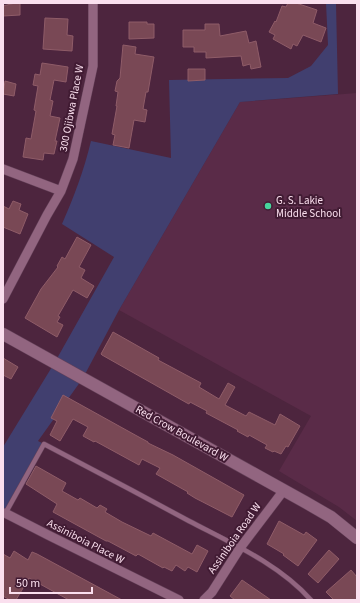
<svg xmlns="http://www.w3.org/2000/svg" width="360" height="603" viewBox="0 0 360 603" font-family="'Source Sans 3',sans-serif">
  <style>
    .built { fill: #5a2b48 }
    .green { fill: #413f6f }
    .building { fill: #794855; stroke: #8f5c68 }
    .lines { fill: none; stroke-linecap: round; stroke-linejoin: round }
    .lane-casing { stroke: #654259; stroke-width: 5.5 }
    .street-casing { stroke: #654259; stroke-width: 10 }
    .secondary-casing { stroke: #654259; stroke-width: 13 }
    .lane { stroke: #926580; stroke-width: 4.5 }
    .street { stroke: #926580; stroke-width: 9 }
    .secondary { stroke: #926580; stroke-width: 12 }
    .poi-dot { fill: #47d49d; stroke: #411b33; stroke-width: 1.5 }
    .labels { text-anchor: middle; stroke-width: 4; stroke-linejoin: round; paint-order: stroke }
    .street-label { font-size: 11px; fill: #fadfee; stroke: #411b33 }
    .poi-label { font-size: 11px; fill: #fadfee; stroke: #411b33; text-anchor: start }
  </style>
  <rect width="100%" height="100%" fill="#4d253e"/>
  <path class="built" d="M357 93V521L339 507 279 471 311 416 119 310 240 102Z"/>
  <path class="green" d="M326 3H336L338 94 240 102 119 310 83 378 38 441 44 444 3 517V447L55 362 114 257 62 224C74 197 84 170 91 141L171 158 169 80 288 78 311 66 328 45Z"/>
  <path class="building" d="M15 3H20V15L3 16V6Z
    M288 3H296L317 10 313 23 326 28 321 42 303 35 297 46 293 44 291 49 273 39 275 35 269 32 275 21 276 22 282 6 286 7Z
    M45 18 68 19 67 35 73 36 72 51 43 49Z
    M129 22H147V24H154V38L129 39Z
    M205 24H219L220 36 246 31 249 43 256 41 261 67 251 69 250 64 243 66 241 56 206 58V52H194V47H183V30H205Z
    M123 45 136 47 135 54 154 57 148 92H146L143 109 147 110 145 122 134 120 129 148 113 145 115 135 112 134 117 106H116L118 92 115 91 117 81 120 78Z
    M42 63 68 67 66 82 54 80 50 100 53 101 50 116 60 118 55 141H57L54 154 44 153 43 160 23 157 26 138 31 139 36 111 34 110 38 86 33 85 35 74 40 75Z
    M188 69H205V80L188 81Z
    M5 81 16 84 14 96 3 94Z
    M13 201 21 204 19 210 28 214 20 234 3 227V206L9 209Z
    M77 237 91 245 79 267 85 270 81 278 94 286 87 298 73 290 58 316 60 317 57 322 63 325 57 337 25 318 41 289 58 267 57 266 62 257 65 259Z
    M113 332 159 358 158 360 201 383 199 387 219 399 228 383 235 387 225 405 246 416 249 412 275 425 280 414 300 426 288 447 286 446 281 454 274 451 273 452 265 448 267 445 249 435 248 437 237 431 238 430 206 413 207 411 190 402 189 404 187 403 102 355 101 354Z
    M3 358 18 367 11 379 3 375Z
    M63 395 137 436 148 442V443L173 455 244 495 232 517 195 498 187 493 188 492 156 474 160 468 142 459 139 465 95 441 94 442 83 436 88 427 73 419 60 441 50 435 57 421 51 418Z
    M36 466 66 483 62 491 78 500 80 498 97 508 100 505 107 509 105 512 122 522 151 536 153 533 192 554 197 545 208 551 197 572 188 567 185 571 176 565 172 571 164 567 163 568 138 554 136 556 108 541H106L53 512 57 504 26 484Z
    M279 521 304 535 306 532 317 540 298 566 283 555 284 554 267 544Z
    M329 550 339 559 318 583 308 574Z
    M14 551 28 560 32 552 37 554 122 600H69L29 578 16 600H10L3 596V554L10 558Z
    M351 570 357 577V600H334L326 592Z
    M242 580 271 600H235L230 596Z"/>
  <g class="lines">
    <defs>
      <path id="lane" d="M5 514 44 444C92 469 141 495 189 521 231 543 279 564 311 600"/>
      <path id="street" d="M3 169 61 191
        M3 299 47 215 61 191 73 159 93 66V3
        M5 513 48 535 179 600
        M204 600 212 592 240 548 284 490"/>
      <path id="secondary" d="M3 334 305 502 331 517 357 538"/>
    </defs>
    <use href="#lane" class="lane-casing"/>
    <use href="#street" class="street-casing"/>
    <use href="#secondary" class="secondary-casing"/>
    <use href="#lane" class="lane"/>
    <use href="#street" class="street"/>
    <use href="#secondary" class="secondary"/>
  </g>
  <circle class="poi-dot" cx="268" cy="206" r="4"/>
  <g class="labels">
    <g class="street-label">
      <text transform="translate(71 108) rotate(-79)" y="4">300 Ojibwa Place W</text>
      <text transform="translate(182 433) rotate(29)" y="4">Red Crow Boulevard W</text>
      <text transform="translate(234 538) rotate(-55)" y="4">Assiniboia Road W</text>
      <text transform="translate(86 541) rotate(27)" y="4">Assiniboia Place W</text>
    </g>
    <g class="poi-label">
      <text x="276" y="204">G. S. Lakie<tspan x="276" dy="13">Middle School</tspan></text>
    </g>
  </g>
  <rect width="360" height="603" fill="none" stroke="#fadfee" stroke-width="8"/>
  <path d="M10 587v6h82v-6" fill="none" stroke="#fadfee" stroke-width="2"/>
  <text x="16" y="587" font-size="12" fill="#fadfee" stroke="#411b33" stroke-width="3" paint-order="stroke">50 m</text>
</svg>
